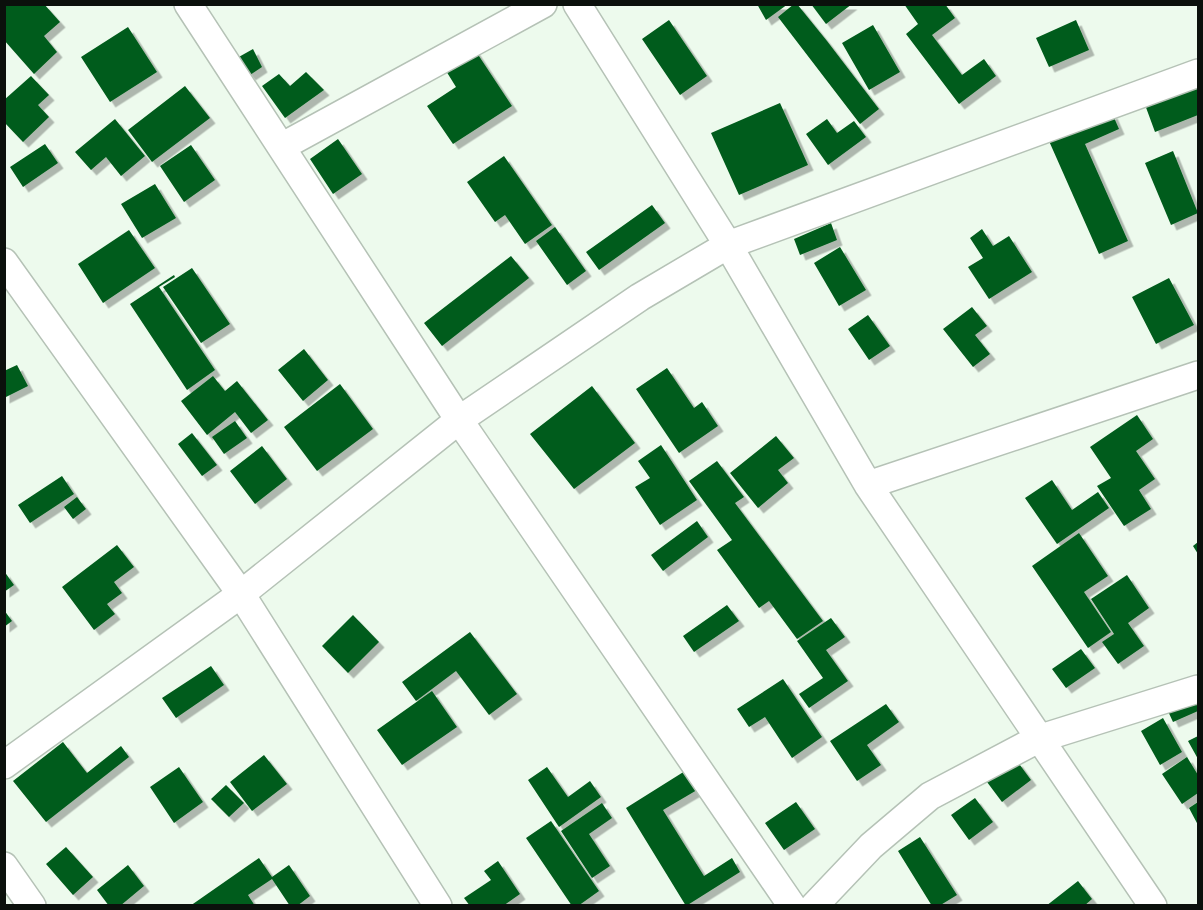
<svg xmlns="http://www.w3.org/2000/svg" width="1203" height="910" viewBox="0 0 1203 910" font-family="Overpass,sans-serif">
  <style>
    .building { fill: #045b1b; filter: url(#shadow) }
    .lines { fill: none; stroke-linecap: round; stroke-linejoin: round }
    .street-casing { stroke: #b5c2b6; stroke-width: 30 }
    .street { stroke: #fff; stroke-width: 27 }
  </style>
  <defs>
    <filter id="shadow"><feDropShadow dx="5.5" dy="5.5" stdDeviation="0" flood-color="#0004"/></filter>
  </defs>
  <rect width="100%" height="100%" fill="#edfaed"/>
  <path class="building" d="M4 4H44L60 22 44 36 57 52 34 74 4 40Z
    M757 4H788L766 20Z
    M794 4H797L827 41 879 109 860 124 778 17Z
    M811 4H852L826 24Z
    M904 4H945L955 18 932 35 962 75 984 59 996 76 959 104 906 34 918 24Z
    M669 20 707 76 680 95 642 39Z
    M1076 20 1089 50 1049 67 1036 38Z
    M873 25 900 72 869 90 842 43Z
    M128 27 157 72 110 102 81 57Z
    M473 47 512 106 453 144 427 106 456 87 443 66Z
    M253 49 262 67 250 75 237 58Z
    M306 72 324 90 285 118 262 86 279 74 290 86Z
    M31 76 49 95 38 105 49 117 23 142 4 122V100Z
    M1198 81V115L1155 132 1144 102Z
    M185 86 210 118 152 162 128 130Z
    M780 103 808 165 739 195 711 133Z
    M1112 113 1119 129 1085 144 1128 241 1099 254 1049 141Z
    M115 119 145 156 121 176 106 157 91 170 75 152Z
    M827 119 837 133 854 121 866 137 828 165 806 134Z
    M338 139 362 174 333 194 310 159Z
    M45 144 58 163 23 187 10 167Z
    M191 145 215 180 184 202 160 166Z
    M1173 151 1198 213 1171 225 1145 163Z
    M504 156 552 225 525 244 505 215 495 222 467 182Z
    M155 184 176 218 142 238 121 204Z
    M652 205 665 223 599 270 586 252Z
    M831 223 837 240 800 255 794 239Z
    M555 227 586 271 567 285 536 241Z
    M982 229 993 246 1009 236 1032 272 989 299 968 267 983 258 970 238Z
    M129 230 155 268 103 303 78 264Z
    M840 247 866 290 839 306 814 263Z
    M511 256 529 278 442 346 424 323Z
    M192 268 230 324 201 343 163 287Z
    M174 275 175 277 159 287 215 370 187 390 130 304Z
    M1169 278 1194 325 1156 344 1132 297Z
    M972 307 987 326 975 335 990 354 973 367 943 329Z
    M868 315 890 346 869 360 848 329Z
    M304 349 328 380 303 401 278 370Z
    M17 365 28 386 4 398V371Z
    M667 368 694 408 702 402 718 426 679 453 636 389Z
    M213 376 225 391 237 381 268 420 251 433 235 412 207 435 181 401Z
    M340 384 373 429 317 471 284 427Z
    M592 386 635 443 574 489 530 434Z
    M1137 415 1153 439 1136 451 1155 479 1139 490 1151 509 1124 526 1097 486 1111 478 1090 447Z
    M235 421 247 438 224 454 212 437Z
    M192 433 217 465 202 476 178 444Z
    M776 436 794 458 778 470 788 483 758 508 730 473Z
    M661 445 697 500 660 525 635 487 650 478 638 461Z
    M262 446 287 479 255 504 230 471Z
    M717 461 744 497 735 503 823 621 797 639 769 601 759 608 717 550 732 540 689 481Z
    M62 476 74 494 30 523 18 505Z
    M1052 480 1072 510 1098 492 1109 508 1057 544 1025 498Z
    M77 497 86 509 73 519 64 507Z
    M697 521 708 537 663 571 651 555Z
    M1079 533 1108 576 1084 592 1111 632 1088 648 1032 566Z
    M1198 542V554L1193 546Z
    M117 545 134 567 114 582 122 593 107 604 115 614 94 630 62 587Z
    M4 571 14 585 4 592Z
    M1127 575 1149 608 1128 623 1144 646 1118 664 1102 642 1114 634 1091 599Z
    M727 605 739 621 694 652 683 636Z
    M4 610 12 621 4 627Z
    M353 615 379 642 348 673 322 646Z
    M831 618 845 637 826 650 848 681 809 708 799 694 823 678 797 641Z
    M470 632 517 694 489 715 456 671 416 701 402 682Z
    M1081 649 1095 668 1066 688 1052 669Z
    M211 666 224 685 176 718 162 698Z
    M783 679 822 737 792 758 765 717 749 727 737 709Z
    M432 691 457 727 402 765 377 730Z
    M1195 697 1198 711 1173 722 1167 709Z
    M886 704 899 722 867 745 881 765 857 781 830 741Z
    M1163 718 1182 752 1160 765 1141 731Z
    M1198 736V759L1188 741Z
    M63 742 87 773 121 746 129 757 46 822 13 781Z
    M264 755 287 784 252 811 230 782Z
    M1187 757 1198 775V793L1182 804 1162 774Z
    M1017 761 1031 780 1002 802 987 782Z
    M179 767 203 802 174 823 150 787Z
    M547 767 568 797 590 781 601 797 559 827 528 780Z
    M685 771 697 790 663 810 704 876 732 858 740 872 686 906 626 808Z
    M226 785 244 803 229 817 211 799Z
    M975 798 993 822 969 840 951 815Z
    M796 802 815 829 784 850 765 823Z
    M1198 802V825L1189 808Z
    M602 803 612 818 589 834 610 866 592 878 561 831Z
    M551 821 599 891 578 906H572L526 838Z
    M920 837 957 895 939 906H932L898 851Z
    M66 847 93 877 73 895 46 864Z
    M259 858 272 877 289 865 310 896 297 906H290L272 879 248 895 255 906H190Z
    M498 861 520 894 503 906H470L464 898 491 880 484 871Z
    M128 865 144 886 120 906H109L97 890Z
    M1078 881 1092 899 1084 906H1046Z"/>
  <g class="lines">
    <defs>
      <path id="street" d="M188 4 459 420 792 906
        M577 4 728 245 868 485 1153 906
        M283 146 543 4
        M4 262 241 594 438 906
        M868 485 1198 375
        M4 765 241 594 459 420 640 297 728 245 1198 73
        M4 866 32 906
        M814 906 871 846 930 796 1038 739 1198 689"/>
    </defs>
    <use href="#street" class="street-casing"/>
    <use href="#street" class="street"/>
  </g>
  <rect width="1203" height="910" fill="none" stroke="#0b100c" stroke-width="12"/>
</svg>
